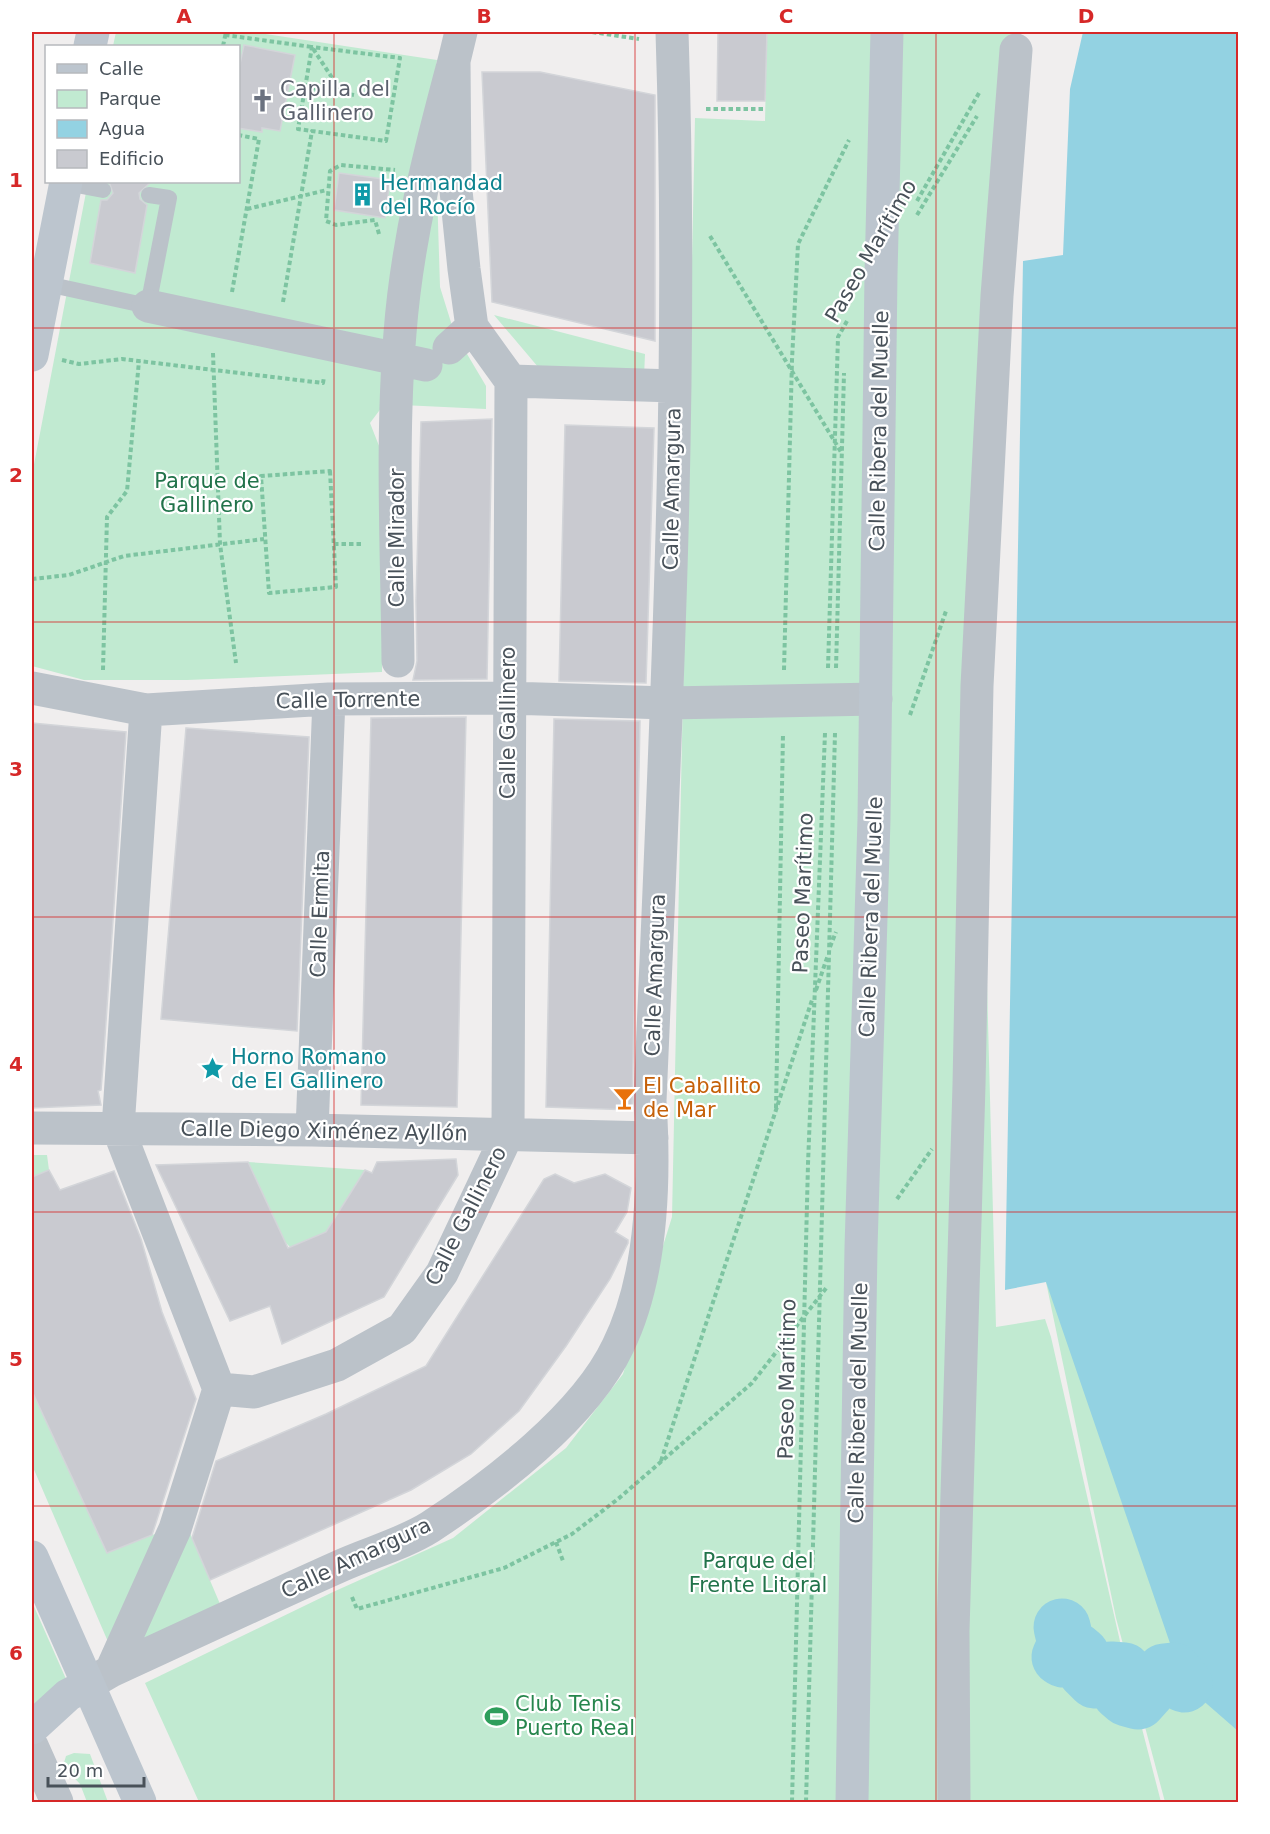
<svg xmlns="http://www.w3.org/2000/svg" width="1270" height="1834" viewBox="0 0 1270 1834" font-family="'DejaVu Sans',sans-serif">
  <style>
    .green { fill: #c1ead1 }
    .water { fill: #93d2e2 }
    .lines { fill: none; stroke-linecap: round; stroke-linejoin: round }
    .river { stroke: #93d2e2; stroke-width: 57 }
    .building { fill: #c9cad0; stroke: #d3d5d9; stroke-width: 1.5 }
    .path { stroke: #7dc4a1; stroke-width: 4; stroke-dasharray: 4.5 3; stroke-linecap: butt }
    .lane { stroke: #bbc2c9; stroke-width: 16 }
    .street { stroke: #bbc2c9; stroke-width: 33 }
    .secondary { stroke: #bcc5ce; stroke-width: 33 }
    .grid { fill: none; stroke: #d62828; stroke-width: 1.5; stroke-opacity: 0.55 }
    .labels { text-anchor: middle; stroke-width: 4.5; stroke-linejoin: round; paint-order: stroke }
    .worship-label { font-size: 21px; fill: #5b616d; stroke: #fff; text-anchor: start }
    .culture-label { font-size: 21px; fill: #0d838f; stroke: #fff; text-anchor: start }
    .street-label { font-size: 21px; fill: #485159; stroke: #fff }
    .park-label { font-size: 21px; fill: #21734a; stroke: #fff }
    .food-label { font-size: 21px; fill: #c56008; stroke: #fff; text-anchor: start }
    .leisure-label { font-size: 21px; fill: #27864d; stroke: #fff; text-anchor: start }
    .neatline { fill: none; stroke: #d62828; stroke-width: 2 }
    .grid-label { font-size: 20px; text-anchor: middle; font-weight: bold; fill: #d62828 }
  </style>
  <rect width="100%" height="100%" fill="#f0eeee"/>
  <path class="green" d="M116 32H253L437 60 393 347 388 399 370 423 383 456 382 672 187 680H84L32 666V475L88 182H238V46H113Z
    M767 32H1017L976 564 996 1327 1045 1319 1051 1337 1124 1659 1161 1802H199L145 1683 333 1592 453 1538 566 1448 623 1374 672 1217 695 118 765 121Z
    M437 191 440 287 454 332 486 386V409L402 405V346Z
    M494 315 645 354 644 377 544 374Z
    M1238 887V1802H1165L1116 1618 1046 1282Z
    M32 1155H47L49 1170 32 1177Z
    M248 1162 365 1170 326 1232 290 1247 285 1242Z
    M32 1391 107 1553 170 1528 189 1531 223 1611 115 1658 32 1465Z
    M32 1602 66 1679 32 1713Z
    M74 1753 90 1754 108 1802H87L80 1784 63 1766 66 1756Z"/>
  <path class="water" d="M1083 32H1238V1731L1184 1684 1046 1282 1005 1290 1023 261 1063 255 1070 89Z"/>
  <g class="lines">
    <path class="river" d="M1062 1627 1066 1644 1060 1657 1063 1659 1067 1651 1075 1650 1081 1655 1085 1670 1095 1680 1111 1670 1124 1671 1120 1692 1127 1698 1138 1701 1164 1672 1173 1671 1184 1684"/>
  </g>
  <path class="building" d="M718 32H767L765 101H717Z
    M244 45 295 55 280 131 262 128V132L238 128V73Z
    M482 72H540L655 95V341L492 302Z
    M339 173 390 180 385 218 334 210Z
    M109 182H151L139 193 140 199 147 205 135 273 90 263 101 200H107L113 193Z
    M492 419 487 679 413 680 417 661 416 601 421 422Z
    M565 425 654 428 646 683 559 681Z
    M466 717 457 1107 361 1105 371 718Z
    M554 719 640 721 632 1110 546 1107Z
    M32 723 126 732 103 1065 101 1090 98 1091 101 1105 32 1108Z
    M186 728 309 737 297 1031 161 1019Z
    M456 1159 458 1175 384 1297 282 1344 270 1306 230 1321 156 1165 248 1162 288 1248 326 1232 365 1170 372 1173 377 1162Z
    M49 1170 60 1190 114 1171 141 1239 162 1312 196 1399 152 1535 107 1553 32 1391V1177Z
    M555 1174 574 1183 605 1174 631 1188 627 1212 615 1232 628 1240V1243L610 1279 566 1346 519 1411 471 1454 411 1490 210 1580 192 1538 216 1461 326 1414 426 1366 544 1179Z"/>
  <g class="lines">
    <path class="path" d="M592 32 639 39
      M225 35 312 47 342 93
      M223 46 226 32
      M306 87 354 95
      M706 109H766
      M917 201 979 93
      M247 209 327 190
      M917 215 977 116
      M379 234 375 220 336 225 326 221 330 171 341 165 395 170
      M710 236 841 452
      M232 292 259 139 238 135
      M283 302 312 131 386 141 400 58 312 47 298 129 312 131
      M213 353 220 544 236 663
      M62 360 79 364 122 359 323 383 324 377
      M330 471 336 587 269 593 261 476Z
      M334 544H363
      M32 579 69 575 124 556 264 539
      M828 668 838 337 847 321
      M836 668 844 373
      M103 670 107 517 127 491 139 361
      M784 670 792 360 798 244 849 140
      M910 715 946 611
      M830 947 836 932
      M816 990 828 955
      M776 1108 783 734
      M897 1199 932 1149
      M661 1461 812 1000
      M556 1542 563 1561
      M352 1597 357 1609 504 1568 572 1534 618 1499 752 1383 827 1287
      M792 1802 808 1164 825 733
      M806 1802 835 733"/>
    <path class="lane" d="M66 183 103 190
      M47 284 148 306 169 198 149 195"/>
    <path class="street" d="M461 32 454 61 455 181 464 269 472 327 511 381
      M148 306 426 365
      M449 348 472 327
      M511 381 675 386
      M398 661C397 552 391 442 400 333 407 240 430 150 454 61
      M32 688 146 710 329 699 508 698 667 703 876 699
      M146 710 118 1128 219 1389 254 1392 337 1365 402 1329 442 1273 508 1133 511 381
      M32 1128 312 1130 652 1138
      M312 1130 329 699
      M111 1671 175 1529 219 1389
      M87 1685 111 1671C187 1636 262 1601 338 1567 368 1553 403 1544 430 1527 494 1485 585 1416 618 1346 653 1275 655 1179 650 1101 665 745 684 388 672 32
      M32 1746 57 1802
      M954 1802 953 1631 969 1085 977 686 997 296 1016 50"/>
    <path class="secondary" d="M90 46 93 32
      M32 355 66 182
      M32 1557 140 1802
      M32 1728 68 1695 87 1685
      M852 1802 861 1248 874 819 881 274 887 32"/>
  </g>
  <path class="grid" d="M334 32V1802M635 32V1802M936 32V1802M32 328H1238M32 622H1238M32 917H1238M32 1212H1238M32 1506H1238"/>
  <defs>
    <symbol id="church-bare" viewBox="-9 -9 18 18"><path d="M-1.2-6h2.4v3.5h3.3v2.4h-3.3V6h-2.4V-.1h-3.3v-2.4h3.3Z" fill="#6b7280" stroke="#fff" stroke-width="2.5" paint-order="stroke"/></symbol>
    <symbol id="building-bare" viewBox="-9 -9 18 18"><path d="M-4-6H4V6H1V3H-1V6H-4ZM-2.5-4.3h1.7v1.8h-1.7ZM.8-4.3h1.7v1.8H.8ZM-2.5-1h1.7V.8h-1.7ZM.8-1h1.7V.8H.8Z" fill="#0f9aa8" stroke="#fff" stroke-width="2.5" paint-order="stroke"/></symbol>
    <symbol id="sight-bare" viewBox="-9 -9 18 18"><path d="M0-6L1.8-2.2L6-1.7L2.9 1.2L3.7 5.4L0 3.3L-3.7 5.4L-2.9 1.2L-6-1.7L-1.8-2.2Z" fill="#0f9aa8" stroke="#fff" stroke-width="2.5" paint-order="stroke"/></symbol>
    <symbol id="bar-bare" viewBox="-9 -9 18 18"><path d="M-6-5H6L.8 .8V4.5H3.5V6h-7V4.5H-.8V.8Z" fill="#e8710a" stroke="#fff" stroke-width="2.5" paint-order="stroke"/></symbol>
    <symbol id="stadium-bare" viewBox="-9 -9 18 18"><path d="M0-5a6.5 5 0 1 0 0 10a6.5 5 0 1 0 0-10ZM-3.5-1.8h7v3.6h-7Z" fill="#2e9e5b" stroke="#fff" stroke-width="2.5" paint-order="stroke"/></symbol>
  </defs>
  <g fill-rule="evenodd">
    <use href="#church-bare" x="246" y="84" width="33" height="33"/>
    <use href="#building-bare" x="346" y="178" width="33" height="33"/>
    <use href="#sight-bare" x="196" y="1052" width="33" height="33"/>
    <use href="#bar-bare" x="608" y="1082" width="33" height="33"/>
    <use href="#stadium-bare" x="480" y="1700" width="33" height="33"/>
  </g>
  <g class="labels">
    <g class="worship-label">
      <text x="280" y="96">Capilla del<tspan x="280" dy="24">Gallinero</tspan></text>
    </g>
    <g class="culture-label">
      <text x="380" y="190">Hermandad<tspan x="380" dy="24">del Rocío</tspan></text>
      <text x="231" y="1064">Horno Romano<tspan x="231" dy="24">de El Gallinero</tspan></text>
    </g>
    <g class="street-label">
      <text transform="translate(871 251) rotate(-60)" y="7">Paseo Marítimo</text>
      <text transform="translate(879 431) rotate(-89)" y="7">Calle Ribera del Muelle</text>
      <text transform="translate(672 489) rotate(-89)" y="7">Calle Amargura</text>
      <text transform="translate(397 538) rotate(-90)" y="7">Calle Mirador</text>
      <text transform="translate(348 700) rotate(-1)" y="7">Calle Torrente</text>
      <text transform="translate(508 723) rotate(-90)" y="7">Calle Gallinero</text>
      <text transform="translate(803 893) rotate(-88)" y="7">Paseo Marítimo</text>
      <text transform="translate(320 914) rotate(-88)" y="7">Calle Ermita</text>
      <text transform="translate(871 917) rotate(-88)" y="7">Calle Ribera del Muelle</text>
      <text transform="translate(655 975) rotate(-88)" y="7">Calle Amargura</text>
      <text transform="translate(324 1131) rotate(1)" y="7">Calle Diego Ximénez Ayllón</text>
      <text transform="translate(466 1216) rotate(-63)" y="7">Calle Gallinero</text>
      <text transform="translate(787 1379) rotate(-89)" y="7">Paseo Marítimo</text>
      <text transform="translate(858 1403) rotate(-89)" y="7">Calle Ribera del Muelle</text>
      <text transform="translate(356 1558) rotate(-25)" y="7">Calle Amargura</text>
    </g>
    <g class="park-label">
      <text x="207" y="488">Parque de<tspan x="207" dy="24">Gallinero</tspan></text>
      <text x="758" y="1568">Parque del<tspan x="758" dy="24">Frente Litoral</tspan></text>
    </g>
    <g class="food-label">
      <text x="643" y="1093">El Caballito<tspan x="643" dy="24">de Mar</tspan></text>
    </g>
    <g class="leisure-label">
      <text x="515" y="1711">Club Tenis<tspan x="515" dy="24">Puerto Real</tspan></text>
    </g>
  </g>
  <rect width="1270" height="1834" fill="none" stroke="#ffffff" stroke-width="66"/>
  <rect x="45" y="45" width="195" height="138" fill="#ffffff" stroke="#b6b9bd" stroke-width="1.5"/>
  <rect x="57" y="64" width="30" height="9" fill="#bcc5ce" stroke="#b6b9bd" stroke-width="1.5"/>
  <text x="99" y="75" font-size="18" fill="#485159">Calle</text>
  <rect x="57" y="90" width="30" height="18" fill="#c1ead1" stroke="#b6b9bd" stroke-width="1.5"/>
  <text x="99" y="105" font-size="18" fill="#485159">Parque</text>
  <rect x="57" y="120" width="30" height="18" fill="#93d2e2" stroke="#b6b9bd" stroke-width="1.5"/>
  <text x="99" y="135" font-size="18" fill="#485159">Agua</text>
  <rect x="57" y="150" width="30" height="18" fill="#c9cad0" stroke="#b6b9bd" stroke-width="1.5"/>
  <text x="99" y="165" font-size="18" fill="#485159">Edificio</text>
  <path d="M48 1777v9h96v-9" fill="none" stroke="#485159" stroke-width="3"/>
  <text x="57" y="1777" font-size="18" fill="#485159" stroke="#ffffff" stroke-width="4.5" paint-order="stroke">20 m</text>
  <rect x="33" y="33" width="1204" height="1768" class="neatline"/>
  <g class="grid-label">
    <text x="184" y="23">A</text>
    <text x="484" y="23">B</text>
    <text x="786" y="23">C</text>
    <text x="1086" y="23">D</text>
    <text x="16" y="187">1</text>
    <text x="16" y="482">2</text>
    <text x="16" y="776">3</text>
    <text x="16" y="1071">4</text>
    <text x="16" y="1366">5</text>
    <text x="16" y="1660">6</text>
  </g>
</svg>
